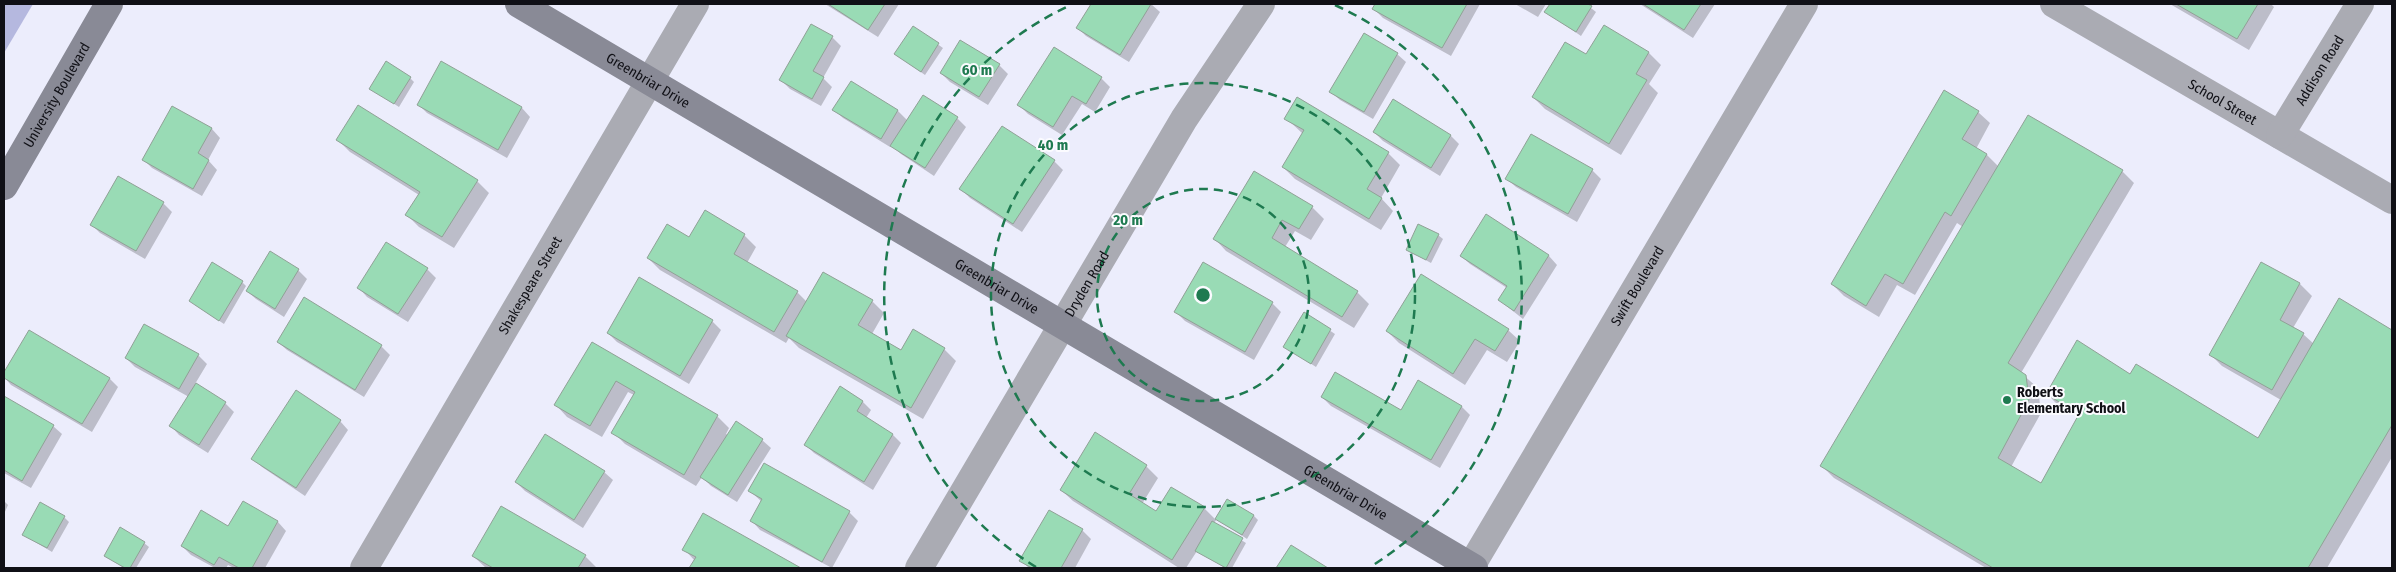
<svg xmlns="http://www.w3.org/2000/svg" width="2396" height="572" viewBox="0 0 2396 572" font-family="'Fira Sans Condensed',sans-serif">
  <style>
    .green { fill: #b5b8df }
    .shadow { fill: #0003 }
    .building { fill: #99dbb5; stroke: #90a196 }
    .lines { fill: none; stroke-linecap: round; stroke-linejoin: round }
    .minor { stroke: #aaabb3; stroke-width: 28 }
    .secondary { stroke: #898a96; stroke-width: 28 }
    .ring { fill: none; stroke: #1e7a50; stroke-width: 2.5; stroke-dasharray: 9 6 }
    .poi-dot { fill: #1e7a50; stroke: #fbfbff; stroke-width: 2 }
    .labels { text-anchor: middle; stroke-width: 4; stroke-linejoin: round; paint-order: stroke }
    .street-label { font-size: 14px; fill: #101016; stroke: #fbfbff }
    .poi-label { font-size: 14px; font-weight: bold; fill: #101016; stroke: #fbfbff; text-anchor: start }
    .centre { fill: #1e7a50; stroke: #fbfbff; stroke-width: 2.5 }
    .ring-label { font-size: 15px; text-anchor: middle; font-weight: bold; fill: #1e7a50; stroke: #fbfbff; stroke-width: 4; stroke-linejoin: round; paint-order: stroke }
  </style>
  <rect width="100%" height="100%" fill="#ecedfc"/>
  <path class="green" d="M4 4H33L4 53Z"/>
  <path class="shadow" d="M825 4H899L878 37Z
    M1092 4H1151L1160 12 1129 62 1086 36 1077 27Z
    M1377 4H1480L1451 56 1383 18 1374 9Z
    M1515 4H1546L1538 17Z
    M1551 4H1586L1596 12 1581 36 1546 12Z
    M1640 4H1715L1693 38Z
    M2170 4H2271L2274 7 2249 50Z
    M913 27 943 48 925 75 895 54Z
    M1604 27 1649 53 1661 65 1649 84 1658 93 1621 155 1545 109 1533 97 1587 56Z
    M832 37 841 46 823 78 832 87 821 106 790 89 781 80Z
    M1397 54 1406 62 1373 119 1340 100 1331 92Z
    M441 63 522 108 530 117 507 158 427 113 418 104Z
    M999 65 1008 74 988 105 950 82 941 73Z
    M410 78 414 82 399 107 371 89Z
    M1101 78 1110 87 1095 112 1082 104 1062 135 1028 114 1019 105Z
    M851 82 898 111 908 121 957 118 966 127 934 176 901 154 891 145 890 147 843 118 834 110Z
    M1297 99 1388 153 1400 165 1381 198 1393 211 1381 230 1295 179 1283 167 1303 134 1286 118Z
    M1394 101 1451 136 1459 144 1440 176 1383 141 1374 132Z
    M173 107 212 129 220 138 208 160 217 170 202 196 152 168 143 159Z
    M1978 112 1990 123 1976 149 1987 155 1999 167 2028 117 2122 171 2134 183 2021 373 2038 388 2041 413 2011 467 2041 484 2079 417 2059 406 2047 394 2131 376 2258 439 2281 400 2222 366 2210 354 2262 263 2300 284 2312 296 2293 328 2303 334 2314 344 2340 300 2392 331V457L2327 568H1986L1834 478 1822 466 1963 227 1957 223 1915 295 1897 285 1879 317 1844 296 1832 284Z
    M338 140 477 181 489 193 454 248 419 227 407 215 419 195 350 152Z
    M1054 161 1063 170 1022 232 970 198 961 189Z
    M1592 170 1601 179 1577 222 1516 187 1507 179Z
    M118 177 163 203 172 212 145 259 100 233 91 224Z
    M1312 207 1324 219 1311 240 1295 231 1285 247 1357 292 1369 304 1354 328 1226 251 1215 239Z
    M1486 216 1549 256 1557 265 1523 319 1499 300 1507 288 1470 264 1461 256Z
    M744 235 756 247 747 263 797 292 807 302 872 301 884 313 872 334 902 351 944 349 956 361 923 419 799 348 789 338 786 343 660 270 648 258 690 239Z
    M1438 235 1443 239 1431 263 1407 250Z
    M271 253 298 270 307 279 284 317 256 299 247 291Z
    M1203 263 1272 303 1281 312 1254 360 1185 321 1176 312Z
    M427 269 436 278 408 322 367 297 359 288Z
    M242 282 246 286 224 324 195 305Z
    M1305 314 1335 334 1316 367 1285 347Z
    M712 321 721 330 689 384 617 342 608 333Z
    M1508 330 1520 341 1507 362 1487 350 1465 385 1399 343 1387 331Z
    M29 331 110 379 118 387 92 432 11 385 4 377Z
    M278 342 381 346 390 355 364 397 287 350Z
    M592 343 717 416 729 428 726 434 728 435 762 440 771 448 737 502 711 486 702 477 696 486 625 444 613 432 634 395 628 392 602 437 567 417 556 405Z
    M198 355 207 364 195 384 225 403 234 412 208 453 179 435 171 426 189 397 135 367 126 358Z
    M1419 382 1462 407 1470 415 1440 468 1331 406 1322 397 1402 412Z
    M4 397 53 426 62 434 31 488 4 473Z
    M862 401 871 410 866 418 893 435 901 443 873 490 814 453 805 444Z
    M340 421 348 430 305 496 262 467 253 458Z
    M1095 434 1146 466 1158 478 1142 504 1156 513 1204 508 1216 520 1228 500 1254 516 1258 520 1247 539 1217 519 1214 523 1246 543 1232 568H1225L1197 551 1186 568H1179L1073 501 1061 490Z
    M764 465 849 512 858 521 832 568 760 530 752 521 762 502 750 491Z
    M604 472 613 480 583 528 525 491 516 482Z
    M4 501 8 505 4 514Z
    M243 502 278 522 286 531 265 568H234L228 565 226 568H215L191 555 182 546 229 527Z
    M1049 511 1082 530 1091 539 1075 568H1029L1021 561Z
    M703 515 798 568H691L695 561 684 549Z
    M64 517 69 522 52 552 24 535Z
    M144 543 149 547 136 568H124L105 556Z
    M473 556H585L597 568H486Z"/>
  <path class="building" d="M828 4H885L868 30Z
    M1091 4H1151L1120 55 1076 28Z
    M1375 4H1467L1442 48 1372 9Z
    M1550 4H1588L1592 6 1576 32 1544 12Z
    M1643 4H1701L1684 30Z
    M2176 4H2258L2237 39Z
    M811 24 833 36 813 71 824 77 812 99 779 80Z
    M1604 25 1649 52 1636 74 1647 80 1609 144 1532 97 1565 42 1586 54Z
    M913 26 939 43 921 72 894 54Z
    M1364 33 1398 53 1364 112 1329 92Z
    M960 40 1000 64 979 97 940 73Z
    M1054 47 1102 77 1086 104 1072 96 1053 127 1017 105Z
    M386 61 411 77 394 104 369 89Z
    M441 61 522 107 498 150 417 105Z
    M851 81 898 110 881 139 832 110Z
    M1944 90 1979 111 1962 139 1987 154 1951 216 1945 212 1903 284 1885 274 1866 306 1831 284Z
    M923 95 958 117 925 168 890 146Z
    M1297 97 1389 152 1367 189 1382 198 1369 219 1282 167 1304 130 1284 119Z
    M1393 99 1451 135 1431 168 1373 132Z
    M358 105 478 180 442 237 405 215 420 192 336 140Z
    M172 106 212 128 198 153 209 160 193 189 142 160Z
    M2028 115 2123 170 2008 363 2026 375 2029 400 1998 458 2041 483 2079 414 2046 394 2077 340 2130 374 2136 364 2258 438 2339 298 2392 330V425L2308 568H1993L1820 466Z
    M1002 126 1055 160 1013 224 959 189Z
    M1531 134 1593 169 1568 214 1505 179Z
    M1254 171 1313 206 1299 229 1282 220 1272 238 1358 291 1342 317 1213 239Z
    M118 176 164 202 136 251 90 225Z
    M705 210 745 234 734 254 798 291 774 332 647 258 667 224 689 237Z
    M1486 214 1549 255 1514 311 1498 300 1507 286 1460 256Z
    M1418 224 1439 234 1426 260 1406 250Z
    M386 242 428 268 398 314 357 288Z
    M270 251 299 269 275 309 246 291Z
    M212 262 243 281 219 321 189 301Z
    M1203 262 1273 302 1245 352 1174 312Z
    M2261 262 2300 283 2280 320 2304 333 2272 390 2209 355Z
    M823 272 873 300 858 325 901 350 913 329 945 348 911 408 786 336Z
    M1421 274 1509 329 1495 351 1475 339 1453 374 1386 331Z
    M639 277 713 320 680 376 607 333Z
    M304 297 382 345 355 390 277 342Z
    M1304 312 1331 329 1311 364 1283 347Z
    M144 324 199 354 179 389 125 358Z
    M29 330 110 378 82 424 4 378V372Z
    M592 342 718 415 684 475 611 433 635 392 616 381 590 426 554 405Z
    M1335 372 1401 410 1418 380 1462 406 1431 460 1321 397Z
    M196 383 226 402 199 445 169 426Z
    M840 386 863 401 857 411 893 434 864 482 804 445Z
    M296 390 341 420 296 488 251 459Z
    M4 396 54 425 22 481 4 470Z
    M736 421 763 439 728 495 700 477Z
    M1095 432 1147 465 1129 494 1156 511 1171 487 1205 507 1172 560 1060 490Z
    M545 434 605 471 574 520 515 482Z
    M764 463 850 511 822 562 750 521 762 499 748 491Z
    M1227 499 1254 515 1242 535 1215 519Z
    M243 501 278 521 252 568H239L219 557 214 565 181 546 201 510 228 526Z
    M40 502 65 516 47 548 22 535Z
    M501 506 586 555 578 568H493L472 556Z
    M1049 510 1083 529 1061 568H1032L1019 561Z
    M703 513 801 568H689L696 557 682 550Z
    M1212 521 1243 538 1226 568 1195 551Z
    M120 527 145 542 130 568H125L104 556Z
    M1291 545 1328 568H1276Z"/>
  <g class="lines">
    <g class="minor">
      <path id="s1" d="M2054 4 2392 200"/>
      <path id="s2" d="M2280 135 2360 4"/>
      <path id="s3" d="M364 568 695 4"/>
      <path id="s4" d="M919 568 1184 119 1261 4"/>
      <path id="s5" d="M1470 568 1804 4"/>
    </g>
    <g class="secondary">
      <path id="s6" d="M519 4 1474 568"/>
      <path id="s7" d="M4 186 109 4"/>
    </g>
  </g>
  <g class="ring">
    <circle cx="1203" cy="295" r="106"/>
    <circle cx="1203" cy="295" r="212"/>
    <path d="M1036 567A319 319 0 0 1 1071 5M1335 5A319 319 0 0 1 1370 567"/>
  </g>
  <circle class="poi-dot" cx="2007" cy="400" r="5"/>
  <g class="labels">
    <g class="street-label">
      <text dy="5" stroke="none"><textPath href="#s2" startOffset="76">Addison Road</textPath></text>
      <text dy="5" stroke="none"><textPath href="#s6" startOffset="150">Greenbriar Drive</textPath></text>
      <text dy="5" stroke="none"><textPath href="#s7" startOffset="105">University Boulevard</textPath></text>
      <text dy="5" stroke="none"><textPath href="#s1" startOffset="195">School Street</textPath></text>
      <text dy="5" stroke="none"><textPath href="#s4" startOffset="330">Dryden Road</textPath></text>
      <text dy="5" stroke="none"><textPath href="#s3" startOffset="328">Shakespeare Street</textPath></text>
      <text dy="5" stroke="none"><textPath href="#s6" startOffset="555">Greenbriar Drive</textPath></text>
      <text dy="5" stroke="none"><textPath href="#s5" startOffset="328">Swift Boulevard</textPath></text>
      <text dy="5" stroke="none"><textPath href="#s6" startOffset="960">Greenbriar Drive</textPath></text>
    </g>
    <g class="poi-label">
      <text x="2017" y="397">Roberts<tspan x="2017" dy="16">Elementary School</tspan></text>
    </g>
  </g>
  <circle cx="1203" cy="295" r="8" class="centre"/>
  <g class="ring-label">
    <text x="977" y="75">60 m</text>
    <text x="1053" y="150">40 m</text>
    <text x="1128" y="225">20 m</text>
  </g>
  <rect width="2396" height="572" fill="none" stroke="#101016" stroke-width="10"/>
</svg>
